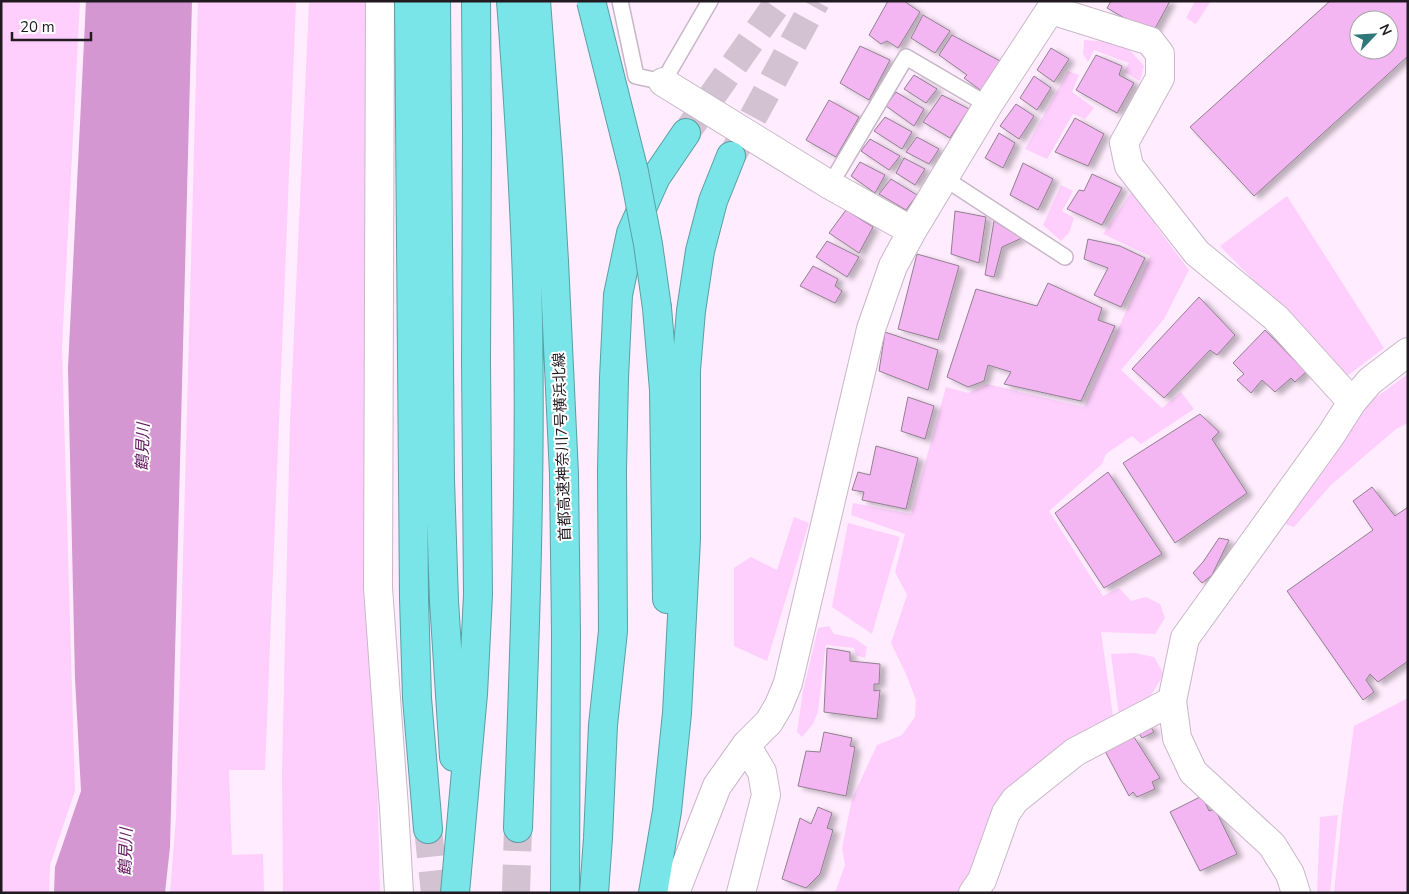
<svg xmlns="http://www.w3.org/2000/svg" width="1409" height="894" viewBox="0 0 1409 894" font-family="'Nunito Sans','Noto Sans JP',sans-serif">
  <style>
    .green { fill: #fecffd }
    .water { fill: #d497d2 }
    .building { fill: #f4b6f2; stroke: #90808f; fill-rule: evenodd; filter: url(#shadow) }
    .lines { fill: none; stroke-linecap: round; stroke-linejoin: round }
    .motorway-tunnel { stroke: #d3c2d2; stroke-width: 28; stroke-dasharray: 28 14; stroke-linecap: butt }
    .service-casing { stroke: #c8b7c7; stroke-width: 18 }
    .minor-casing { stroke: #c8b7c7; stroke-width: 30 }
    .motorway-casing { stroke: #5b9ea2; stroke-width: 30 }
    .service { stroke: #fff; stroke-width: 15 }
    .minor { stroke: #fff; stroke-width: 28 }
    .motorway { stroke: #7ae5e8; stroke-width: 28 }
    .motorway-bridge-casing { stroke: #5b9ea2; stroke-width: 30; stroke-linecap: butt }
    .motorway-bridge { stroke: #7ae5e8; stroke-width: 28 }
    .labels { text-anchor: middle; stroke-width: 4; stroke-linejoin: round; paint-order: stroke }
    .street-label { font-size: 15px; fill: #211b21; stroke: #fff }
    .water-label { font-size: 16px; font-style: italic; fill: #601960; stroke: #fff }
  </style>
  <defs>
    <filter id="shadow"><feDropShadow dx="5.5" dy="3" stdDeviation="2.5" flood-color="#0004"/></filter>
  </defs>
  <rect width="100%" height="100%" fill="#ffecfe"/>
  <path class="green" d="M1 1H80L62 348 75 791 50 865 49 893H1Z
    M198 1H296L265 770H229L232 855 263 854 264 893H170L176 818Z
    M309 1H371L365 301 371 335 372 568 380 893H283L282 773 290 422Z
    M1195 1H1211L1196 24 1186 18Z
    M1084 40 1114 42 1128 48 1144 66 1140 81 1124 72 1129 63 1094 50 1088 62 1083 54Z
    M1068 71 1079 75 1072 92 1094 108 1085 119 1073 114 1047 159 1025 149Z
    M1061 185 1073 191 1062 211 1074 218 1069 233 1061 241 1043 225Z
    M1132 191 1162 234 1189 270 1164 319 1121 370 1162 408 1181 392 1194 409 1141 444 1132 436 1106 454 1102 464 1049 511 1103 596 1119 588 1131 601 1146 597 1160 604 1165 618 1155 634 1101 632 1113 716 1051 758 971 878 958 893H831L836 890 845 865 842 848 852 799 877 745 902 735 915 717 916 700 906 674 891 643 907 595 895 572 905 534 851 515 853 503 911 514 946 387 968 393 987 384 1084 407 1150 256 1103 234Z
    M1287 196 1384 348 1347 376 1220 246Z
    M1408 374V423L1396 429 1331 485 1294 527 1285 524 1364 406Z
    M794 517 809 523 767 661 734 646V568L751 557 777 570Z
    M848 523 900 537 872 634 832 607Z
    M829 626 834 634 854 638 867 647 865 658 856 655 854 648 826 645 818 712 813 724 802 737 797 732 803 691 818 628Z
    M1134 653 1154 657 1164 674 1148 700 1119 716 1111 654Z
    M1408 698V893H1334L1342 814 1354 726Z
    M1338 815 1330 893H1317L1320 817Z"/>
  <path class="water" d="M86 1H192L170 847 165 893H54L55 867 81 791 75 679 68 368Z"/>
  <path class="building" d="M888 1H904L920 12 898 48 887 41 881 44 869 35Z
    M1111 1H1170L1152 34 1107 8Z
    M1330 1H1408V56L1254 196 1190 127ZM1359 20H1389V50H1359Z
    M923 15 950 31 935 53 911 38Z
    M952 35 1000 61 983 92 964 78 967 75 939 55Z
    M860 46 890 60 869 100 840 83Z
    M1051 48 1069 59 1054 82 1037 70Z
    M1096 55 1122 66 1119 75 1134 83 1117 113 1076 90Z
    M914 75 937 89 926 103 904 89Z
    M1034 76 1051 88 1037 110 1020 98Z
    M896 92 924 109 914 126 886 106Z
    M942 95 969 109 950 138 923 122Z
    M829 100 859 117 836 157 806 140Z
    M1016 104 1034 116 1019 139 1000 126Z
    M885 117 912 132 902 149 874 131Z
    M1075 118 1104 134 1088 166 1055 152Z
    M999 133 1015 143 1003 168 985 158Z
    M917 137 939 149 929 164 906 152Z
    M870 139 900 156 889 170 861 151Z
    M904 158 925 169 915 185 896 173Z
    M860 162 885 175 875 193 851 176Z
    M1023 163 1053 179 1038 210 1010 195Z
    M1092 174 1122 188 1102 225 1067 209 1079 190 1084 191Z
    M891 179 917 195 906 210 879 194Z
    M846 210 873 227 859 253 829 233Z
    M955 211 986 217 979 263 951 254Z
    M994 221 1022 238 1002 247 994 277 985 275Z
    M1088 239 1120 246 1145 258 1121 307 1094 295 1108 268 1084 259Z
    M827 241 859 257 847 277 816 257Z
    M917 254 959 266 938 340 898 329Z
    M813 266 838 279 835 286 842 291 835 303 800 286Z
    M1048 283 1102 308 1098 320 1115 326 1081 401 1004 384 1011 372 988 365 984 381 968 387 947 377 976 289 1037 306Z
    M1199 297 1235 335 1217 355 1210 350 1164 398 1132 369Z
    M1265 330 1306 372 1295 382 1291 378 1275 392 1262 380 1251 393 1237 380 1244 374 1233 363Z
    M885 332 938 350 928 390 879 371Z
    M908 397 934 406 925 439 901 431Z
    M1200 414 1219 432 1212 439 1247 493 1175 543 1123 463Z
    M876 446 918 458 906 509 862 500 864 492 852 490 858 472 870 475Z
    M1108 472 1162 554 1104 588 1055 513Z
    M1372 487 1395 516 1408 507V661L1378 682 1370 674 1366 680 1374 692 1363 700 1287 591 1373 530 1353 501Z
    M1219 538 1229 540 1212 575 1202 583 1193 573 1203 562Z
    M827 648 850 652V661L880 664 879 684H874V691L880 690 877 719 824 712Z
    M1149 724 1154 732 1142 738 1137 731Z
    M824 732 852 738 850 746 855 747 846 796 798 786 806 751 820 752Z
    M1134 737 1160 778 1152 782 1155 789 1137 797 1133 792 1129 796 1105 751Z
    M1202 796 1209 811 1215 809 1237 854 1200 871 1170 812Z
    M818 807 832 813 827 828 833 830 820 874 806 888 782 879 800 818 811 824Z"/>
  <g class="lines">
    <path class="motorway-tunnel" d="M686 133 779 1
      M733 154 816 1
      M428 829 435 893
      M516 893 518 828"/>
    <defs>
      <path id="service" d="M620 1 636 76 663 82 710 1
        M944 178 1065 257
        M830 185 906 57 988 105"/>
      <path id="minor" d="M380 1 378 588 394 808 399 893
        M1051 10 1150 41 1160 54V78L1124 143 1129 166 1197 253 1276 318 1352 402
        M663 82 830 185 912 231
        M675 893 717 786 746 745 769 722 779 705 788 683 871 329 893 266 912 231 988 105 1056 1
        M741 893 766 795 762 772 746 745
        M973 893 982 880 1006 813 1015 800 1075 752 1172 701
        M1296 893 1290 874 1272 845 1193 772 1177 738 1172 701 1185 638 1331 435 1352 402 1370 381 1408 352"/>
      <path id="motorway" d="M409 1 414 598 417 698 428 829
        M436 1 440 480 444 601 454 757
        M511 1C519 108 526 214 528 321 531 490 524 659 518 828
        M536 1 548 159 554 261 564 474 566 632 565 893
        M657 308 664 390 667 599
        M455 893 473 694 478 595 476 361 477 133 476 1
        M594 893 598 838 603 725 613 631 612 470 614 378 618 295 631 233 656 177 686 133
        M653 893 667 811 677 713 686 539V370L691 311 700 251 713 201 731 156"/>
    </defs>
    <use href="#service" class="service-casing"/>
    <use href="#minor" class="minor-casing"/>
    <use href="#motorway" class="motorway-casing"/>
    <use href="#service" class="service"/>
    <use href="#minor" class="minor"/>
    <use href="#motorway" class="motorway"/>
    <defs>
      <path id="motorway-bridge" d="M591 1 634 172 648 244 657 308"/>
    </defs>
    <use href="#motorway-bridge" class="motorway-bridge-casing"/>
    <use href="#motorway-bridge" class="motorway-bridge"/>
  </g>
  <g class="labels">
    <g class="street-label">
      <text transform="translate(562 447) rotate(-92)" y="5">首都高速神奈川7号横浜北線</text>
    </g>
    <g class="water-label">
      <text transform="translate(142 447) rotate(-88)" y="6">鶴見川</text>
      <text transform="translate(125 852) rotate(-88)" y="6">鶴見川</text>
    </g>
  </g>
  <rect width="1409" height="894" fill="none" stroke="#211b21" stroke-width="5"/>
  <g transform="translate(1374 35) rotate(65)"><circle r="24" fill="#ffffff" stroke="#a6a4a6"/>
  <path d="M0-4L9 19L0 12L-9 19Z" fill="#2e787a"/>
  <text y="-8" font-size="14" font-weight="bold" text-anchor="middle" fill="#211b21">N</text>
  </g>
  <path d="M12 32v8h79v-8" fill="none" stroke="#211b21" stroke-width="2.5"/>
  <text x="20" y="32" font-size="15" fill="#211b21" stroke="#ffffff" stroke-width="4" paint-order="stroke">20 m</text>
</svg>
